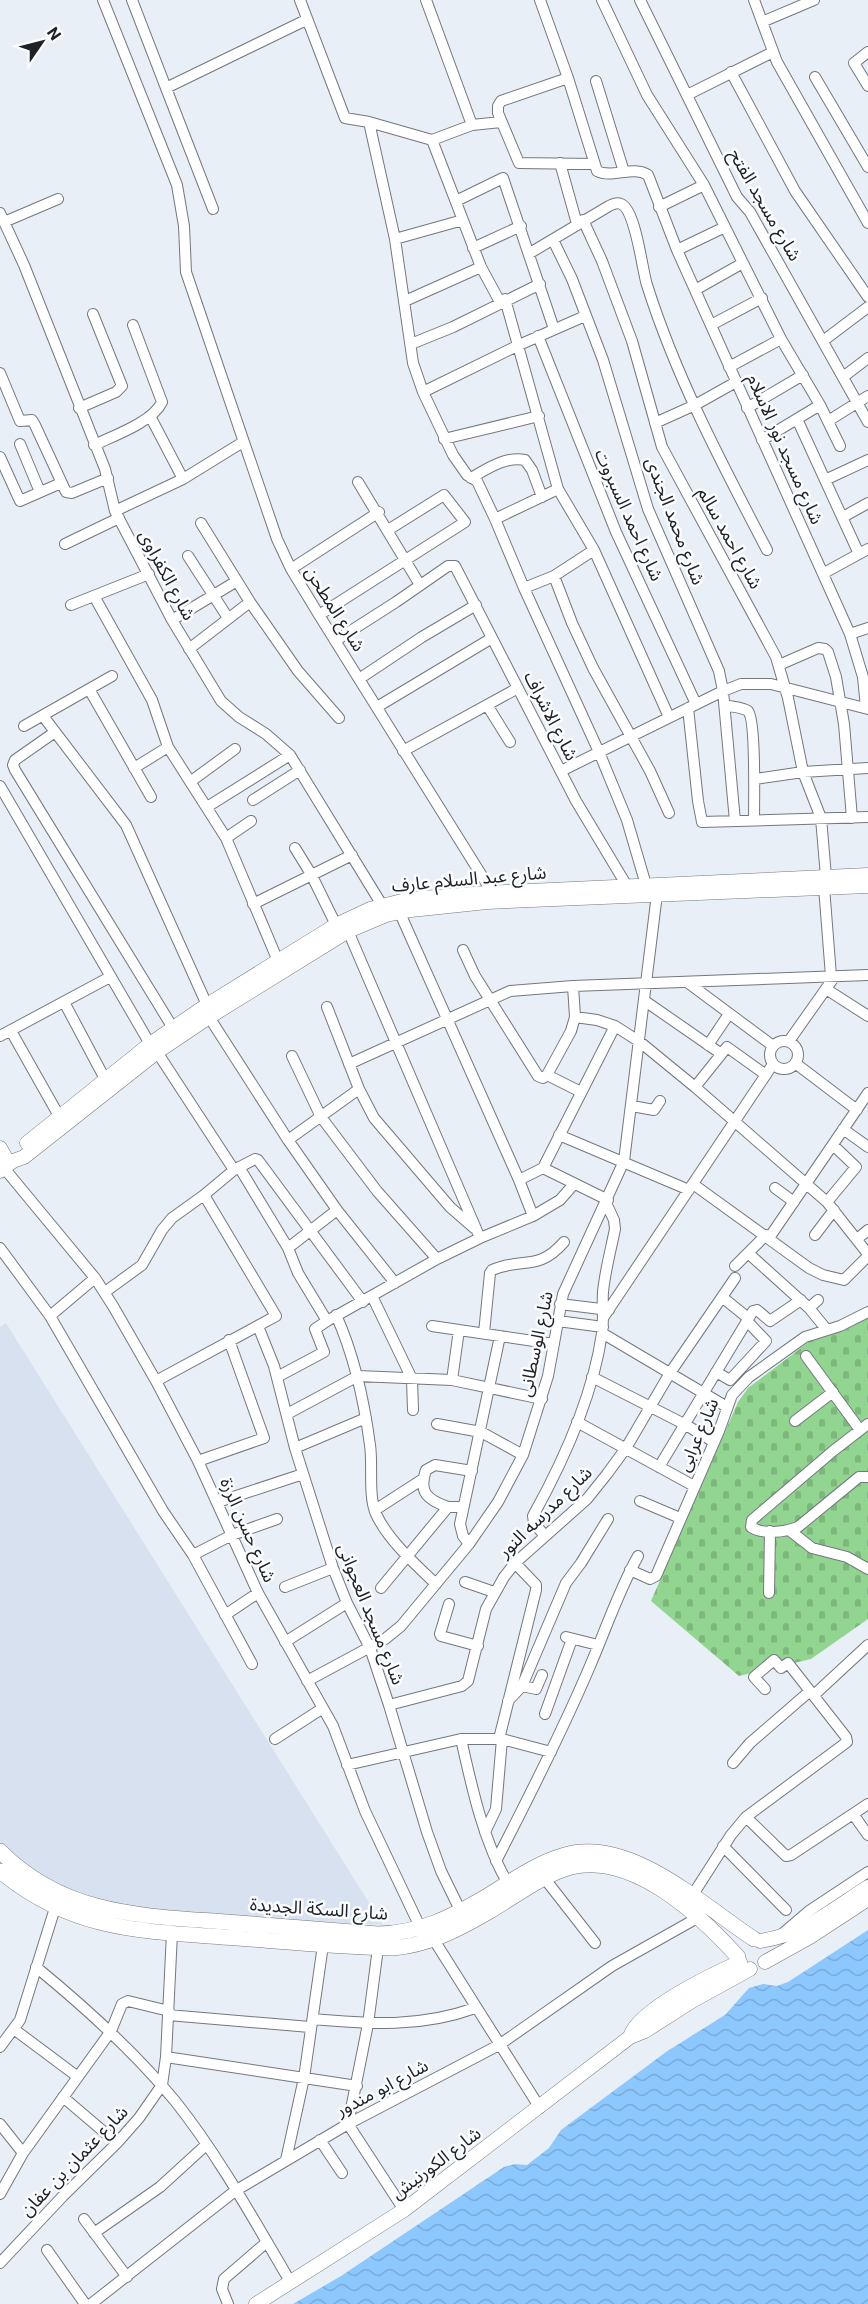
<svg xmlns="http://www.w3.org/2000/svg" width="868" height="2304" viewBox="0 0 868 2304" font-family="Roboto,'Noto Sans Arabic',sans-serif">
  <style>
    .built { fill: #d7e1ef }
    .cemetery { fill: url(#cemetery-stones) }
    .water { fill: url(#water-waves) }
    .lines { fill: none; stroke-linecap: round; stroke-linejoin: round }
    .street-casing { stroke: #73787f; stroke-width: 12 }
    .secondary-casing { stroke: #73787f; stroke-width: 15 }
    .primary-casing { stroke: #73787f; stroke-width: 16 }
    .street { stroke: #fff; stroke-width: 10 }
    .secondary { stroke: #fff; stroke-width: 14 }
    .primary { stroke: #fff; stroke-width: 15 }
    .labels { text-anchor: middle; stroke-width: 5; stroke-linejoin: round; paint-order: stroke }
    .street-label { font-size: 18px; fill: #202225; stroke: #fafcff }
  </style>
  <defs>
    <pattern id="cemetery-stones" width="16" height="16" patternUnits="userSpaceOnUse" patternTransform="scale(1.5)"><rect width="16" height="16" fill="#91d590"/><path d="M2 7V4a2 2 0 0 1 4 0v3zM10 15v-3a2 2 0 0 1 4 0v3z" fill="#7db77c"/></pattern>
    <pattern id="water-waves" width="16" height="10" patternUnits="userSpaceOnUse" patternTransform="scale(1.5)"><rect width="16" height="10" fill="#8cc7fe"/><path d="M0 5q4-4 8 0t8 0" fill="none" stroke="#78abda"/></pattern>
  </defs>
  <rect width="100%" height="100%" fill="#e9eff7"/>
  <path class="built" d="M6 1323 383 1925 179 1914 104 1901 57 1885 27 1867 0 1844V1327Z"/>
  <path class="cemetery" d="M868 1318V1619L811 1659 739 1676 651 1601 738 1402 748 1388 814 1338 843 1331Z"/>
  <path class="water" d="M868 1930V2304H293L341 2276 504 2167 515 2164 527 2165 549 2148 561 2130 666 2052 725 2015 749 1988 763 1984 777 1986 788 1982Z"/>
  <g class="lines">
    <defs>
      <path id="street" d="M103 0 177 185 184 226 186 272 277 539 291 569 319 615 492 892
        M132 0 166 88 306 20
        M300 0 345 118 369 122 432 140 472 125 501 122
        M426 0 472 125
        M540 0 568 78
        M602 0 647 95 704 185 781 339 820 405 840 446
        M640 0 737 197 750 212 868 422
        M754 0 777 62 868 223
        M762 22 814 0
        M868 52 854 63 868 86
        M731 72 795 191 868 297
        M815 77 868 167
        M596 81 624 172
        M166 88 213 209
        M687 95 773 52
        M369 122 395 239 413 363 423 392 453 455 467 475 477 481 495 519 524 588 599 752 627 820 646 885
        M432 140 481 267 500 302
        M560 163 577 224
        M594 164 519 163 498 113V106L501 101 568 78 597 171C612 179 633 165 648 175L677 250 850 634 863 677 866 708
        M456 201 503 178 554 329
        M659 207 704 185
        M0 213 24 265 105 469 115 511 172 620 221 701 239 717 266 734 290 755 382 905
        M583 220 602 261 632 341 662 447 776 657 788 698 803 772 821 818 826 877
        M4 222 58 199
        M395 239 463 220
        M553 240 572 279 603 360 648 509 719 671 723 691 735 821
        M473 248 521 226
        M677 250 725 227
        M530 253 609 206C613 204 617 202 621 204 636 210 642 270 647 285 676 377 722 464 767 550
        M695 290 743 263
        M505 299 558 489 594 550 669 717
        M405 301 481 267
        M711 325 762 298
        M538 336 616 532 696 704
        M823 341 868 307
        M411 344 453 327 540 284
        M729 367 781 339
        M0 373 20 421 32 420 35 425 66 492 72 493 108 478
        M843 377 868 358
        M423 392 519 345 585 316
        M79 408 116 392 122 386 93 314
        M747 408 803 375
        M797 419 859 554
        M828 421 868 396
        M655 423 695 405 736 382
        M444 439 539 416
        M762 440 820 405
        M20 444 40 492
        M94 445C113 436 153 422 162 402L133 325
        M0 457 20 501 61 483
        M471 478C487 469 505 456 525 460L532 470 542 497
        M183 479 243 442
        M825 480 868 460
        M358 482 420 585
        M115 511 183 479 150 416
        M843 517 868 503
        M495 519 558 489
        M201 523 250 602 298 671 339 718
        M65 544 119 518
        M188 556 228 618
        M291 569 379 512
        M824 573 868 549
        M554 576 572 623 593 668 650 771 669 813
        M524 588 554 576 594 550
        M94 596 152 700 168 747 226 838 278 961
        M71 605 149 574
        M319 615 465 522 444 495 388 530
        M172 620 237 581
        M850 634 868 628
        M335 641 396 602 448 566H455L576 801 627 886
        M189 649 250 602
        M779 665 818 648 825 649 828 652 836 677 844 724 852 818
        M359 679 422 637 476 605
        M89 689 151 797
        M487 705 510 742
        M725 705C731 707 742 707 748 711 756 720 754 804 754 820
        M377 707 492 638
        M688 708 698 801 702 822 868 817
        M43 716 126 825 207 1005
        M24 726 112 676
        M55 732 15 760 13 765 15 770 173 1028
        M403 751 518 688
        M134 768 168 747
        M561 771 723 691 741 684H771L868 709
        M755 779 803 772 868 768
        M190 782 235 749
        M0 786 150 1044
        M253 800 300 770
        M207 807 290 755
        M226 838 251 821
        M295 848 311 874 336 925
        M824 887 831 976
        M253 904 352 855
        M348 931 480 1238
        M463 950 475 976 538 1076 543 1078 547 1075 581 1092
        M687 982 773 1046
        M826 989 868 1016
        M645 1001 720 1053
        M64 1002 105 1079
        M327 1007 359 1089 374 1118 450 1207 474 1228
        M209 1017 288 1140 337 1210 395 1283
        M575 1017 597 1020 615 1026 640 1042 695 1087 827 1202 868 1254
        M11 1031 59 1116
        M0 1036 110 977
        M789 1041 835 976
        M770 1055a14 14 0 1 1 28 0a14 14 0 1 1-28 0Z
        M708 1045 729 1014
        M157 1052 234 1170
        M292 1056 321 1117 377 1191 437 1259
        M795 1063 857 1110
        M349 1064 510 991 573 986 868 975
        M547 1075 571 1031 575 1017 573 986
        M695 1087 727 1047 766 1075
        M632 1106 654 1110 660 1101
        M843 1129 868 1147
        M559 1135 689 1190
        M288 1140 359 1089
        M239 1167 288 1248 298 1273 327 1321 437 1259 480 1238 533 1216 519 1180 399 911
        M4 1168 95 1278 113 1306 156 1381 198 1461 258 1593 333 1726 365 1811 421 1929
        M543 1168 608 1200
        M519 1180 543 1168 615 1026
        M693 1184 809 1268 823 1275 844 1280 868 1256
        M775 1188 794 1202
        M827 1202 856 1167 833 1145
        M533 1216 560 1200 574 1184
        M815 1235 834 1210
        M769 1238 868 1093
        M857 1239 868 1230
        M0 1248 50 1316 163 1511 193 1555 252 1664
        M288 1248 337 1210
        M748 1253 809 1308 827 1330
        M735 1266 766 1235
        M105 1292 142 1265 162 1230 172 1218 204 1195 234 1170 255 1159 258 1160 363 1302
        M372 1296 412 1379 413 1410
        M722 1297 748 1318
        M560 1304 609 1310
        M809 1308 818 1300
        M336 1315C355 1357 364 1400 370 1445 373 1465 368 1496 376 1514 388 1540 416 1565 436 1584
        M50 1316 95 1278
        M603 1318 773 1064
        M558 1321 603 1327
        M258 1326 274 1366 295 1448 333 1568 347 1603 370 1648 389 1705 427 1832 441 1871 461 1912
        M432 1326 554 1344
        M484 1333 490 1273 492 1270C522 1257 538 1272 564 1242
        M602 1333 727 1407
        M806 1356 860 1430
        M716 1372 730 1380 766 1341 747 1321
        M277 1377 324 1352 315 1329 327 1321
        M592 1377 686 1425 714 1442
        M452 1380 459 1330
        M156 1381 276 1316 204 1195
        M287 1414 358 1376 452 1380 542 1399
        M795 1421 833 1392
        M577 1422 694 1486
        M437 1424 481 1432 523 1455
        M868 1424 833 1451 752 1520 751 1527C763 1535 785 1532 798 1527L859 1477H868
        M295 1448 366 1418
        M198 1461 264 1438 229 1340
        M659 1467 753 1311 757 1310 770 1321 801 1300
        M640 1501 680 1518
        M218 1502 303 1474
        M448 1507C428 1500 418 1493 426 1470L435 1465 472 1471
        M375 1510 423 1479
        M789 1530 812 1548 847 1557 868 1569
        M545 1536 534 1523 533 1516C564 1460 593 1397 602 1333 604 1319 602 1306 603 1292 605 1271 611 1249 615 1229L614 1220 606 1203
        M469 1544 463 1536 460 1524 500 1336
        M193 1555 232 1535 277 1519
        M630 1570 650 1579 656 1576 719 1431 732 1395 749 1377 805 1337 840 1326 868 1312
        M465 1582 494 1592
        M285 1587 333 1568
        M381 1588 448 1507H463
        M769 1593 770 1531
        M449 1604 440 1634 441 1636 478 1646
        M225 1615 258 1593
        M566 1637 598 1645
        M285 1642 347 1603
        M307 1681 385 1639 401 1626 469 1544 498 1502 523 1455 548 1376 563 1294 624 1161 657 894
        M522 1686 536 1689 542 1675
        M814 1695 868 1645
        M508 1701 522 1686 566 1583 581 1563 608 1519
        M389 1705 462 1686 468 1681 486 1609 504 1577 515 1563 587 1499 607 1474 626 1448 670 1373 735 1278
        M545 1714 572 1639
        M275 1739 323 1708
        M461 1739C472 1788 483 1840 508 1884
        M499 1739 536 1590V1585L515 1563
        M733 1763 750 1743 810 1691
        M347 1765 461 1739H502L551 1752
        M853 1814 868 1835
        M746 1817 786 1856 791 1855 868 1804
        M485 1832 496 1809 502 1739
        M723 1846 786 1910
        M496 1861C529 1797 562 1732 590 1666 606 1629 618 1592 638 1556
        M545 1879 595 1943
        M692 1896 731 1835 746 1817 847 1742 846 1737 788 1663 781 1668 774 1660 754 1677 765 1689
        M782 1934 809 1911 868 1872
        M434 1940 540 2108
        M378 1948 368 2024 348 2124 404 2210
        M36 1967C86 2008 134 2051 175 2101 219 2156 255 2222 291 2283
        M168 2015 310 2027
        M313 2019C370 2024 420 2028 475 2008
        M15 2030 78 2077
        M0 2047 20 2020 55 1908
        M166 2057 357 2086
        M63 2097 117 2143
        M0 2124 23 2153
        M320 2140 342 2173
        M286 2160 304 2078 323 1945
        M0 2194 23 2153 111 2031 122 2004 128 2001 169 2011
        M84 2219 127 2277
        M94 2233 160 2187 206 2145
        M47 2250 85 2304
        M0 2263 63 2196 117 2143 139 2118 162 2085 166 2057 172 1933
        M91 2304 235 2191 348 2124 499 2045 612 1966 699 1917
        M228 2304 222 2289 224 2279 267 2242"/>
      <path id="secondary" d="M27 1143 150 1044 207 1005 336 925 370 909 410 899 486 893 868 875
        M0 1148 9 1164
        M0 1171 13 1161 24 1157 157 1052 209 1017 348 931 386 915 411 910 487 902 868 886
        M760 1941C803 1935 832 1910 868 1887
        M765 1962 810 1937 868 1899
        M630 2037C637 2010 713 1974 740 1962
        M256 2304 404 2210 630 2037 645 2031 692 2001 750 1969"/>
      <path id="primary" d="M0 1851C63 1915 142 1916 226 1922 277 1926 327 1930 378 1934 419 1933 450 1918 484 1898 509 1883 536 1863 565 1855 630 1836 703 1906 754 1939
        M0 1871C75 1933 145 1931 237 1938 289 1942 341 1947 393 1948 429 1945 459 1929 490 1911 514 1897 544 1874 571 1867 633 1852 700 1915 738 1957"/>
    </defs>
    <use href="#street" class="street-casing"/>
    <use href="#secondary" class="secondary-casing"/>
    <use href="#primary" class="primary-casing"/>
    <use href="#street" class="street"/>
    <use href="#secondary" class="secondary"/>
    <use href="#primary" class="primary"/>
  </g>
  <g class="labels">
    <g class="street-label">
      <text transform="translate(765 205) rotate(60)" y="6">شارع مسجد الفتح</text>
      <text transform="translate(785 449) rotate(66)" y="6">شارع مسجد نور الاسلام</text>
      <text transform="translate(629 515) rotate(66)" y="6">شارع احمد السبروت</text>
      <text transform="translate(675 521) rotate(69)" y="6">شارع محمد الجندى</text>
      <text transform="translate(730 538) rotate(61)" y="6">شارع احمد سالم</text>
      <text transform="translate(167 575) rotate(62)" y="6">شارع الكفراوى</text>
      <text transform="translate(335 609) rotate(58)" y="6">شارع المطحن</text>
      <text transform="translate(551 716) rotate(63)" y="6">شارع الاشراف</text>
      <text transform="translate(469 879) rotate(-5)" y="6">شارع عبد السلام عارف</text>
      <text transform="translate(536 1344) rotate(-78)" y="6">شارع الوسطانى</text>
      <text transform="translate(698 1435) rotate(-67)" y="6">شارع عرابى</text>
      <text transform="translate(545 1512) rotate(-44)" y="6">شارع مدرسه النور</text>
      <text transform="translate(248 1530) rotate(66)" y="6">شارع حسن الرزة</text>
      <text transform="translate(371 1614) rotate(68)" y="6">شارع مسجد العجوانى</text>
      <text transform="translate(319 1909) rotate(4)" y="6">شارع السكة الجديدة</text>
      <text transform="translate(382 2088) rotate(-28)" y="6">شارع ابو مندور</text>
      <text transform="translate(74 2161) rotate(-46)" y="6">شارع عثمان بن عفان</text>
      <text transform="translate(436 2163) rotate(-37)" y="6">شارع الكورنيش</text>
    </g>
  </g>
  <g transform="translate(42 42) rotate(55)" stroke="#fafcff" stroke-width="4.5" paint-order="stroke">
  <path d="M0-4.5L10 22L0 15L-10 22Z" fill="#202225"/>
  <text y="-9" font-size="16" font-weight="bold" text-anchor="middle" fill="#202225">N</text>
  </g>
</svg>
